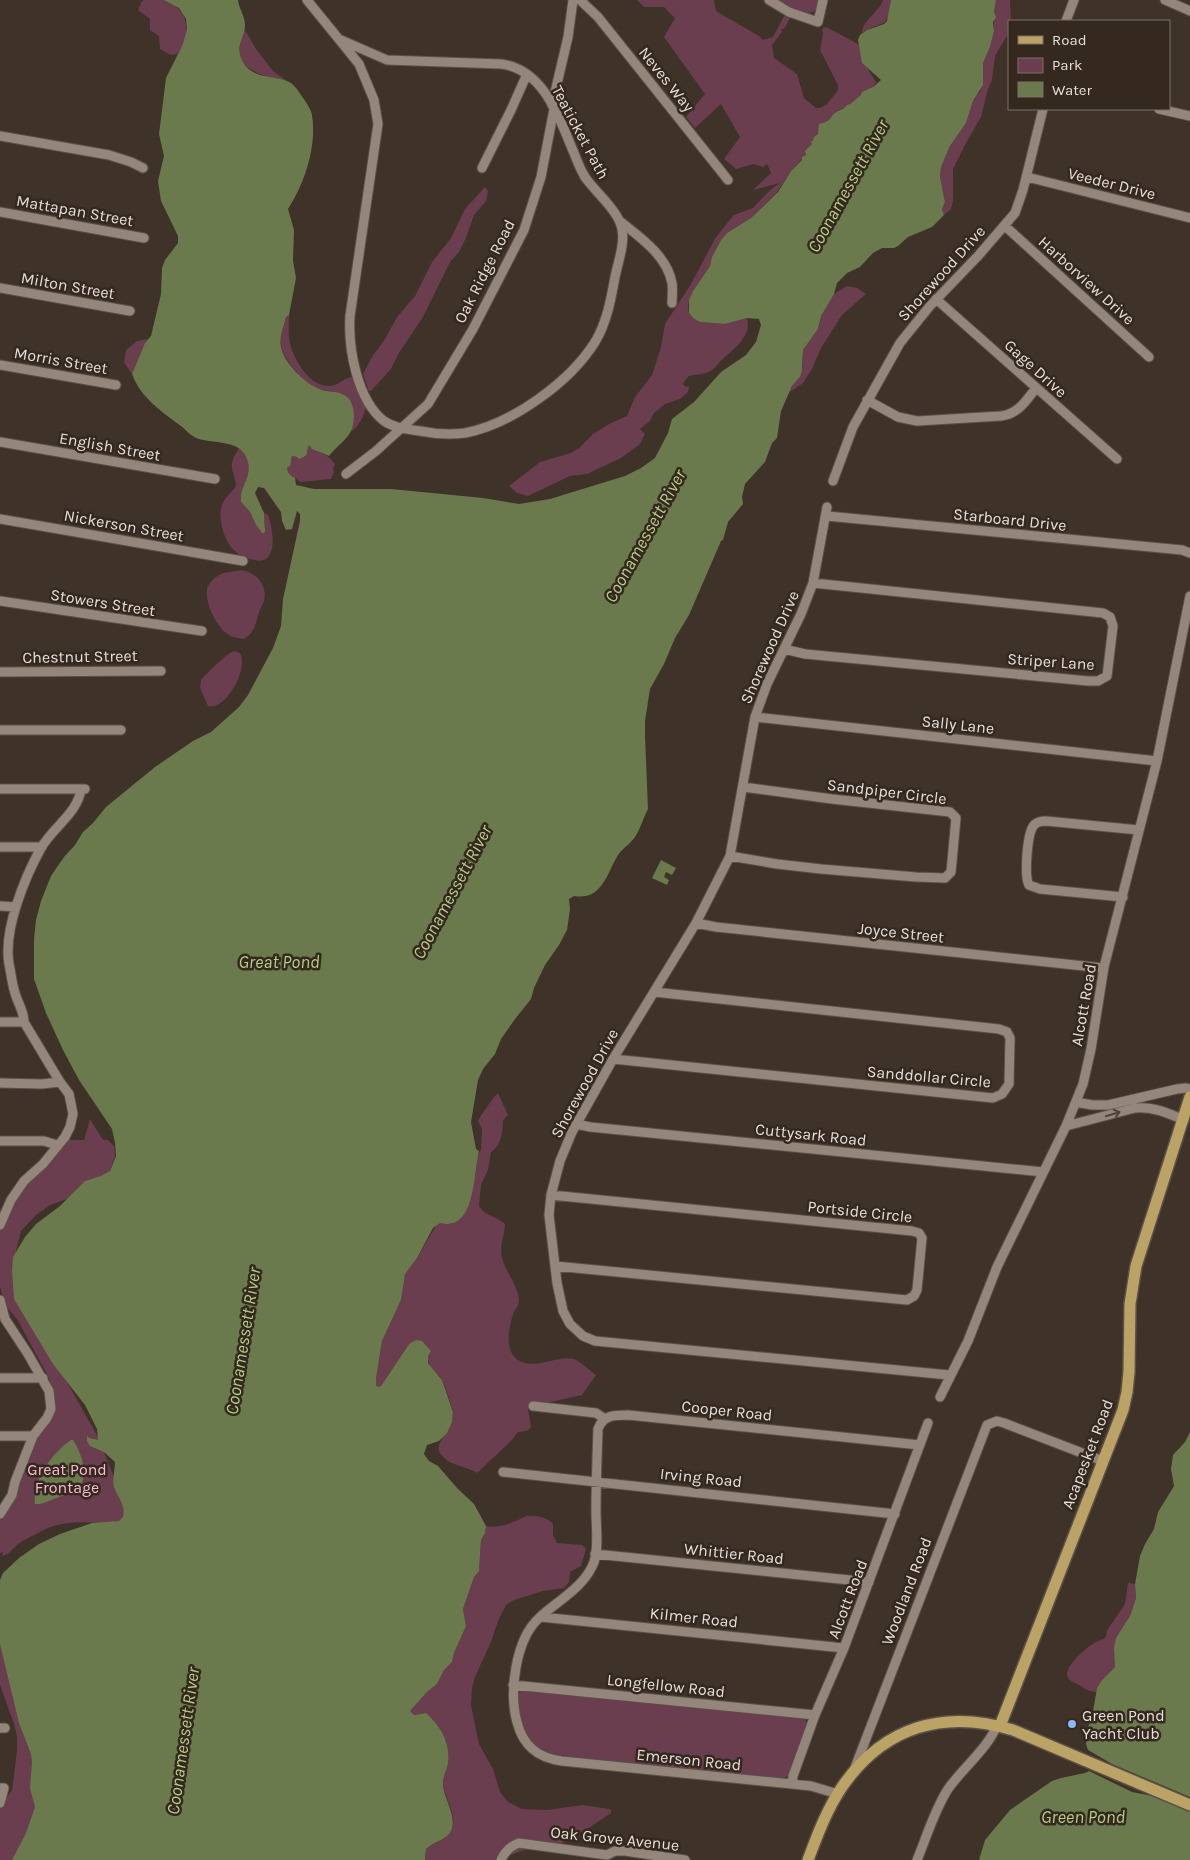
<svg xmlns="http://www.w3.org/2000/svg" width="1190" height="1860" viewBox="0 0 1190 1860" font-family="Karla,sans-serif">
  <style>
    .green { fill: #6a3d4f }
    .water { fill: #6a7a4d }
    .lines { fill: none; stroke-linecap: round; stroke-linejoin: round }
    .minor-casing { stroke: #5b5149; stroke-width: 11 }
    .major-casing { stroke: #5b5149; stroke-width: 14 }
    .minor { stroke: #95867b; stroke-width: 9 }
    .major { stroke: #baa365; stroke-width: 11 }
    .oneway { stroke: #51443b }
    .poi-dot { fill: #8bb9fc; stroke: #34281f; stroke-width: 2 }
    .labels { text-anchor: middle; stroke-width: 5; stroke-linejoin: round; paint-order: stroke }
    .street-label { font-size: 16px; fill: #e6ded8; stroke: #34281f }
    .park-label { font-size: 16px; fill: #fabad2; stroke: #34281f }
    .poi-label { font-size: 16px; fill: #e6ded8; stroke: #34281f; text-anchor: start }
    .water-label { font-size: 18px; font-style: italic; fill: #b4ce86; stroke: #34281f }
  </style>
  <rect width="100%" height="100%" fill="#3f3229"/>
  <path class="green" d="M145 0C151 0 159 0 165 0 189 9 193 35 177 54L171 55 160 49 159 36 150 30V19L138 10 142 1Z
    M637 0H714L716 11 759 36 763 40 773 37 784 16 790 18 784 29H781L782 32 772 45 774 58 797 74 804 98 816 108H820L827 104 838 90V85L820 50 823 34 822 29 826 27 858 44 866 66 876 82 873 87 850 104 847 105 844 109 836 111 831 119 825 123 806 155 791 171 777 192 751 218 727 233 721 240 712 257 710 266 693 291 689 300 688 307 689 313 694 319 700 322 725 324 747 318C752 336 735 348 723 359 719 362 716 367 712 370 705 375 697 374 689 376L683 383 684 386 689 387 688 392 680 399 665 404 654 413 650 421 640 429 645 434 640 444 621 458 587 474 570 476 528 496 517 493 509 486 540 462 571 453 579 448 593 434 611 423 627 416 635 397 652 375 661 347 665 324 691 284 716 237 734 215 753 208 770 190 780 183 753 190 771 173 767 164 763 167 754 164 736 169 724 159 740 137 721 104 695 128 686 117 705 94 664 37 675 18 664 7H644Z
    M775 0H820L816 10C803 20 787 7 775 0Z
    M883 0H891C888 31 883 19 862 33 862 21 878 13 883 0Z
    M996 0H1010L1011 21H1009L1008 34 995 56 992 80 988 89 981 117 967 141 953 169V201L951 209 944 215 942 209 945 202 940 177 941 167 950 146 966 123 973 101 981 90 983 63 990 47 994 31V13Z
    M245 30 256 49 273 71 287 81C258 75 227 68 245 30Z
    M485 187 488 191 486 201 474 215 466 238 459 252 450 262 423 317 399 353 391 369 371 391H369L363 374 372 357 385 339 397 317 415 296 432 262 451 238 465 209Z
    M847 286 857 288 866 294 842 315 821 348 812 369 803 383 790 392 792 386 800 377 803 365V350L818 329 821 316 826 306 834 294Z
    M289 315C289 324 288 334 290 343 294 360 309 386 329 386 339 386 345 376 354 377L366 406C365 414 358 429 350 432 354 413 356 398 334 392 329 390 324 391 319 389 305 383 296 373 288 361 285 355 281 351 281 343 280 334 284 326 286 317Z
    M148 339 145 343 132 374 124 362 126 350 137 341Z
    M309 444C315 454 326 451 335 464L333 469 334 472 331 479 301 482 287 473 288 466H290L292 456 297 457Z
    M239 448C262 464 239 484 241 502L250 512 255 523 265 528 264 513 268 515C272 526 277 551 266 559 263 561 258 561 255 560 238 558 228 547 223 531 221 522 219 513 222 505 225 497 231 493 236 486 234 467 226 469 239 448Z
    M241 570C256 572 268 585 264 601 262 606 259 611 258 616 255 626 254 633 244 639 240 638 233 638 229 635 217 628 205 604 207 590 207 584 214 578 219 575 227 571 233 572 241 570Z
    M234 651 240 653C249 668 226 711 208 706L200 688 201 680C206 674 227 653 234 651Z
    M498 1093 508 1115 503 1120C503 1131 501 1146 491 1152L488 1170 481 1185 479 1206C484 1216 497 1216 505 1224 505 1234 499 1247 502 1258 505 1270 519 1288 519 1300 519 1306 515 1309 513 1314 508 1331 503 1357 525 1363 541 1367 559 1355 574 1359 581 1362 589 1370 596 1375L582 1395 532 1406 528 1409 531 1427C528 1432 524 1431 518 1432L511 1441 477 1473C465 1465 449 1467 440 1453 433 1442 455 1428 453 1411 452 1406 445 1387 443 1382 439 1372 426 1367 428 1356L409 1344 381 1386 378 1388 376 1385V1379L382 1341 401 1300 404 1274 417 1258 437 1224 440 1223C449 1225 455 1224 461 1217 480 1195 468 1165 481 1150L482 1129 478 1121C479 1118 495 1095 498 1093Z
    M90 1119 103 1140H108L114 1146 115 1156 110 1171 78 1195 50 1205 36 1215 21 1231 16 1251 62 1373 99 1439 130 1519C121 1520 111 1524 103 1523 85 1522 65 1521 48 1528 39 1532 30 1537 21 1542 14 1546 10 1555 2 1556L3 1551 0 1554V1512L44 1421 52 1397 49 1378 17 1319 5 1305 0 1287V1223L12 1198 62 1140H84Z
    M526 1516C535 1515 547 1517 553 1524V1535L557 1543 582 1545 586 1549 581 1566 570 1572 569 1582 564 1588 543 1591 514 1600 506 1605 498 1621 491 1642 475 1677 472 1688 471 1705 479 1744 493 1769 500 1792 508 1802 522 1809 547 1810 583 1805 609 1809 611 1810V1813L581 1833 560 1844 541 1851 532 1849 524 1850 498 1860H425L426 1849C433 1842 448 1839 451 1831 459 1816 443 1797 443 1782 443 1776 447 1770 448 1764 451 1744 441 1726 426 1713L414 1715 410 1711 427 1692 437 1684 444 1670 452 1662 454 1653 466 1626 463 1609 474 1577 479 1570 481 1540 485 1533 486 1526C500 1529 514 1522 526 1516Z
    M1128 1583 1135 1584 1136 1598 1130 1616 1115 1643V1667L1102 1680 1096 1692C1087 1691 1086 1689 1079 1685 1074 1682 1068 1681 1067 1675 1066 1665 1087 1647 1094 1643 1098 1641 1102 1640 1105 1638L1108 1629 1125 1604Z
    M0 1638 34 1745 36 1811 21 1860H0V1807L12 1790 17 1751V1736L14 1724 0 1685Z
    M524 1689 804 1718 808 1725 789 1776 781 1779 553 1757 532 1746 519 1721 517 1694Z"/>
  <path class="water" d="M164 0H238C239 9 245 16 245 25 245 39 234 45 243 62 253 79 272 75 287 81 294 84 297 89 301 95 305 101 310 107 312 115 317 146 305 183 288 209L294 230 293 261 296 278 289 315 286 317C284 327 279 336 281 347 284 363 306 385 322 390 329 392 337 391 344 395 356 401 356 422 350 433 345 441 335 448 329 456L312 449 309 445C305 452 311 455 299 459L297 457 292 456 290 467 288 466C286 473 290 475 295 478L296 485 314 489H391L483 498 519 504 550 499 625 476 641 468 655 458 668 433 672 419 694 402 721 372 746 355 756 342 761 325 759 319 747 318 725 324 700 322 694 319 689 313V300L693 291 710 266 712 257 721 240 727 233 751 218 778 192 791 171 802 160V157L806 155 805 151 812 144 811 141H813L814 137 818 134 819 124C833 121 829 117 836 112 841 109 842 111 847 105L850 104 861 95 862 92 873 87 881 80 862 63 858 40 860 35 867 30 884 24 887 21 891 0H996L994 12 996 17 993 22 994 31 990 47 983 63V85L973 101 966 123 950 146 941 167 940 177 945 202 942 209 944 215 932 227 908 237 898 246 894 248H882L873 253 860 267 847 273 837 283 834 294 821 316 818 329 803 350 802 370 800 377 792 386 781 411 777 438 772 443 765 462 745 484 742 497 743 504 728 522 723 540 721 541 689 615 675 638 664 664 650 689 645 721V736L648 809C643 818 641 828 635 837 630 844 623 848 618 855 607 873 602 901 574 896L569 899 570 909 567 930 559 945 545 965 534 988 531 999 515 1019 501 1039 495 1054 483 1069 478 1080 471 1122 476 1149 479 1151C473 1174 476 1232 440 1223L433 1228 417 1258 405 1274 401 1300 382 1341 376 1379V1385L378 1387 381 1386 409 1344 416 1340 422 1341 431 1351 428 1356V1363L442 1380 453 1412 452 1422 447 1433 439 1441 427 1445 424 1454 429 1461 438 1466 457 1488 474 1504 486 1526 485 1533 481 1540 479 1571 474 1577 463 1609 466 1626 454 1653 452 1662 444 1670 437 1684 427 1692 410 1711 414 1715 426 1713C441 1726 451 1744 448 1764 447 1770 443 1776 443 1782 442 1797 458 1815 451 1831 448 1839 433 1842 426 1849L425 1860H12L26 1833 35 1807 30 1788 32 1762 31 1754 19 1723 0 1644V1580L3 1573 19 1558 39 1544 60 1534 92 1523 119 1521 123 1517C126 1505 118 1498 114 1487 112 1479 115 1470 115 1462L104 1452 90 1446 87 1441V1436L89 1438 98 1440 97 1429 85 1405 53 1364 14 1299 12 1270 13 1257 25 1237 36 1224 60 1206 85 1181 101 1176 110 1171 116 1156 115 1143 112 1129 79 1080 63 1050 46 1013 34 979V939L36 920 41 901 51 876 64 857 75 845 83 832 93 823 106 807 155 767 193 741 211 732 239 707 248 695 273 648 281 626 283 599 300 521V514L297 511 292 529 286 530 282 521 281 512 264 488 258 487 255 493 264 513 265 531 264 533H262L255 523 250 512 241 502C239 487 252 477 248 462 242 438 215 445 196 438 190 435 186 430 181 426 161 411 141 398 132 374L145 343 151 336 161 294 162 268 165 260 178 243V236L161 201 158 181 164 156 159 134 166 78 183 44 187 29 186 19 179 8Z
    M661 860 676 868 672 875 666 872 664 877 669 880 667 885 652 878Z
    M1190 1432V1797L1112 1764 1088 1750 1086 1744 1087 1730 1092 1717 1097 1688 1102 1680 1115 1667 1114 1648 1116 1638 1130 1616 1136 1598 1135 1584 1140 1556 1145 1544 1154 1529 1158 1512 1174 1486 1171 1469 1173 1455 1185 1442Z
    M71 1440H73C80 1450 89 1474 81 1484 76 1491 64 1495 57 1498 50 1500 42 1505 35 1504 32 1480 52 1453 71 1440Z
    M1089 1771 1132 1792 1190 1803V1860H979L985 1840 1010 1810 1052 1781 1061 1778 1085 1773Z"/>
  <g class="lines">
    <defs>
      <path id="minor" d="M307 0 359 64 374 100 378 124 350 316C348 348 357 400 384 421 394 428 407 429 420 431 435 434 450 435 465 433 512 424 570 382 595 342 607 322 611 299 615 277 618 262 625 244 622 229 619 211 595 192 585 177 580 169 577 161 574 153 559 118 544 69 501 64L387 60 339 39
        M580 0 598 17 728 180
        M769 0 789 12 818 22 823 0
        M1165 0 1190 11
        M1066 21 1074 0
        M552 105 568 37 573 0
        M1159 109 1190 116
        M0 136 109 155 131 162 143 168
        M482 168 511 110 527 74
        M1027 177 1190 218
        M0 212 144 238
        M621 222C641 238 667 256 672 283 673 289 672 297 672 303
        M1005 226 1149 357
        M0 288 130 311
        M936 299 1117 459
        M0 365 116 385
        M867 400 898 417 917 421 1001 416C1018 414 1026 401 1036 388
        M0 442 215 479
        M346 474 376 451 428 404 473 329 524 230 541 177 554 109
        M833 481 853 427 900 343 929 307 978 256 1015 213 1023 190 1043 109
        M827 507 813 583 801 614 767 684 755 717 730 856 696 923 613 1059 572 1132 560 1161 551 1195 549 1215 557 1283 563 1311 570 1324 583 1336 595 1341 949 1375
        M827 516 1182 550 1190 553
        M0 519 243 561
        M0 601 202 631
        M784 649 805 654 1088 681H1098L1107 676 1113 626 1110 617 1103 613 813 583
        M0 672 161 671
        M755 717 1157 761
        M0 730H121
        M0 789H85
        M0 847H42
        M730 856 777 864 821 869 916 877 945 878 951 872 956 818 950 812 832 799 743 787
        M1123 897 1040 889 1029 885C1024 876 1027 833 1034 825 1037 822 1041 821 1046 821L1139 830
        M0 906 16 907
        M696 923 716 927 1103 968
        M0 1022H24
        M613 1059 993 1098 1002 1094 1009 1084 1010 1038 1007 1032 999 1029 654 992
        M0 1083 42 1084 60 1082
        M1076 1102 1092 1105H1108L1177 1089 1186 1088 1190 1089
        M577 1124 590 1127 1043 1172
        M1066 1126 1135 1108C1152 1106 1168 1113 1184 1120
        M0 1141H44L57 1145
        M551 1195 912 1231 919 1233 922 1238 917 1290 914 1296 907 1300 555 1266
        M0 1225 11 1200 24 1181 43 1164 65 1137 70 1127 73 1114 69 1094 60 1082 24 1022C24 1011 18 1004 15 993 12 984 11 973 9 964 3 930 25 877 41 848 53 827 78 813 81 789
        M0 1300 5 1319 28 1354 49 1391 51 1409 47 1418 33 1436 15 1482 12 1495 0 1514
        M0 1378H43
        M940 1397 968 1341 997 1267 1066 1126 1083 1084 1091 1049 1104 967 1157 761 1190 596
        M533 1406 596 1413 605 1419
        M0 1436H33
        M503 1472 895 1514
        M595 1554 869 1582
        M541 1617 844 1648
        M513 1685 815 1715
        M0 1728H5
        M854 1770 987 1425 997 1421 1004 1423 1103 1461
        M792 1784 793 1776 815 1715 844 1648 928 1423
        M0 1788H4L0 1803
        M838 1794 811 1786 792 1784 562 1761C538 1758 523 1746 517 1722 509 1693 515 1640 539 1618 557 1601 585 1587 594 1562 599 1547 596 1528 596 1512 596 1484 597 1457 598 1429 603 1415 614 1415 628 1415L920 1445
        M501 1860C505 1851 510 1846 519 1843L607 1855 615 1851H625L685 1860
        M917 1860C927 1836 934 1811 948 1789 962 1769 989 1747 997 1725"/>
      <path id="major" d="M1000 1726 1123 1410 1127 1392 1129 1372 1130 1304 1136 1266 1190 1097
        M808 1860C817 1836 827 1809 842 1787 884 1726 944 1709 1013 1730L1190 1805"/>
    </defs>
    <use href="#minor" class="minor-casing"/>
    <use href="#major" class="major-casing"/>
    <use href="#minor" class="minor"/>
    <use href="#major" class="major"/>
  </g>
  <defs><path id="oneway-shaft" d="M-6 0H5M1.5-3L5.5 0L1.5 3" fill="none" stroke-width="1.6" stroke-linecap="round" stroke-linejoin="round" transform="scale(1.25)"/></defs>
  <use class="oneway" href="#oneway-shaft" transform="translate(1113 1114) rotate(-17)"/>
  <circle class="poi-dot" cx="1072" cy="1724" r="5"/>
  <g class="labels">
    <g class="street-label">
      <text transform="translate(667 79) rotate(51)" y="6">Neves Way</text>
      <text transform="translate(581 132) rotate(62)" y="6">Teaticket Path</text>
      <text transform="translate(1112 183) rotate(14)" y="6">Veeder Drive</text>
      <text transform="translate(75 210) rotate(10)" y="6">Mattapan Street</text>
      <text transform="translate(484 271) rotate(-63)" y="6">Oak Ridge Road</text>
      <text transform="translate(941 273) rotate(-48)" y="6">Shorewood Drive</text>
      <text transform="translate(1087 280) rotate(42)" y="6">Harborview Drive</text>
      <text transform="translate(68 285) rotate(10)" y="6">Milton Street</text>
      <text transform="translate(61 360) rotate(10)" y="6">Morris Street</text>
      <text transform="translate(1036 368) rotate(42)" y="6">Gage Drive</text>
      <text transform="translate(110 446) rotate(10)" y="6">English Street</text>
      <text transform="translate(1010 519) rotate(6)" y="6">Starboard Drive</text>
      <text transform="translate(124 525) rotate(10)" y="6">Nickerson Street</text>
      <text transform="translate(103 602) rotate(9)" y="6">Stowers Street</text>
      <text transform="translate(769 647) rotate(-66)" y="6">Shorewood Drive</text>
      <text transform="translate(80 656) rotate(-1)" y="6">Chestnut Street</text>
      <text transform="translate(1051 661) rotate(4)" y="6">Striper Lane</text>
      <text transform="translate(958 724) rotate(6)" y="6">Sally Lane</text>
      <text transform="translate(887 791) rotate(7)" y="6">Sandpiper Circle</text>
      <text transform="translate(901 932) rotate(6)" y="6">Joyce Street</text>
      <text transform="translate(1083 1005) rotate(-80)" y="6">Alcott Road</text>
      <text transform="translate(929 1076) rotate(5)" y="6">Sanddollar Circle</text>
      <text transform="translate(584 1083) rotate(-61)" y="6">Shorewood Drive</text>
      <text transform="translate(811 1134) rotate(6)" y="6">Cuttysark Road</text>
      <text transform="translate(860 1211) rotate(6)" y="6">Portside Circle</text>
      <text transform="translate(727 1410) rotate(6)" y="6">Cooper Road</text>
      <text transform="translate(1087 1454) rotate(-69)" y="6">Acapesket Road</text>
      <text transform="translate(701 1477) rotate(6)" y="6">Irving Road</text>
      <text transform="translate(734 1553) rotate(6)" y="6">Whittier Road</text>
      <text transform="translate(906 1591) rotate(-69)" y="6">Woodland Road</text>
      <text transform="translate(847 1599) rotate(-69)" y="6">Alcott Road</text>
      <text transform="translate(694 1617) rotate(6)" y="6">Kilmer Road</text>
      <text transform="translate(666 1685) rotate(6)" y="6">Longfellow Road</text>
      <text transform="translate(689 1759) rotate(6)" y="6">Emerson Road</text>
      <text transform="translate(615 1838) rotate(6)" y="6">Oak Grove Avenue</text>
    </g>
    <g class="park-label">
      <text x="67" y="1475">Great Pond<tspan x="67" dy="18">Frontage</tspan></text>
    </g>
    <g class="poi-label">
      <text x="1082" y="1721">Green Pond<tspan x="1082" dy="18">Yacht Club</tspan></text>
    </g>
    <g class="water-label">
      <text transform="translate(848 186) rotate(-61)" y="6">Coonamessett River</text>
      <text transform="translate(645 536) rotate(-61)" y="6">Coonamessett River</text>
      <text transform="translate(452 892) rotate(-62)" y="6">Coonamessett River</text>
      <text x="279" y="968">Great Pond</text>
      <text transform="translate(243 1341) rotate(-81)" y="6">Coonamessett River</text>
      <text transform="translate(183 1741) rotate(-82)" y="6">Coonamessett River</text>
      <text x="1083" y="1823">Green Pond</text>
    </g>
  </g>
  <rect x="1008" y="20" width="162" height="90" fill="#34281f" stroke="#7b7169"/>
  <rect x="1018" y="36" width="25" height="8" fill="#baa365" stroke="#7b7169"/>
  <text x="1052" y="45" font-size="15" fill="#e6ded8">Road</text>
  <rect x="1018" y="58" width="25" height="15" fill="#6a3d4f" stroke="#7b7169"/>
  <text x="1052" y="70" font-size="15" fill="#e6ded8">Park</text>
  <rect x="1018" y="82" width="25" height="15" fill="#6a7a4d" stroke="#7b7169"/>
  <text x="1052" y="95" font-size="15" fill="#e6ded8">Water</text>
</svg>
